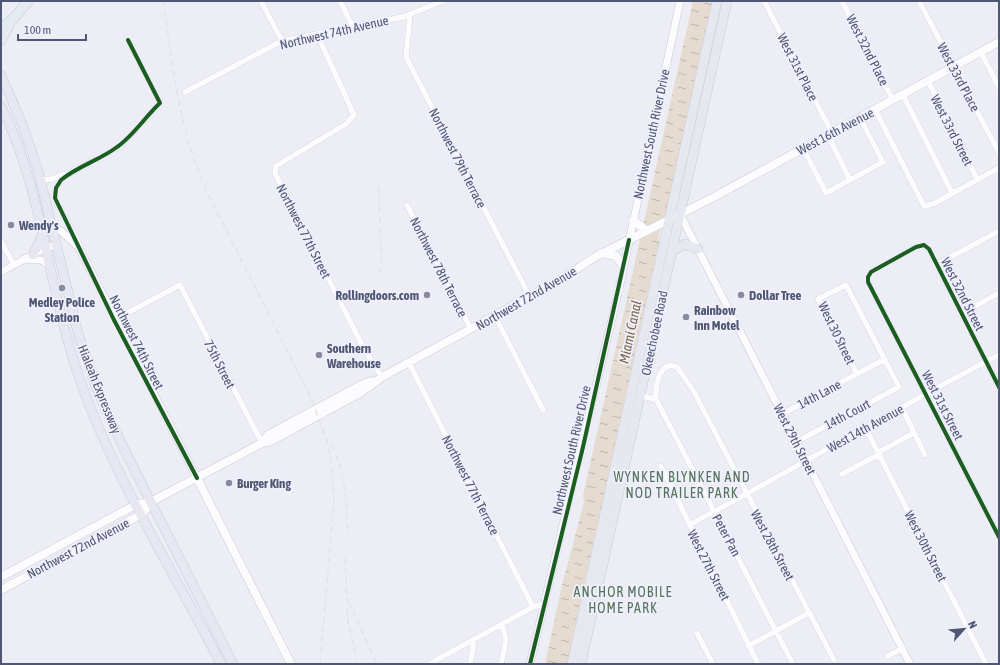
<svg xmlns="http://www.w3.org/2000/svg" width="1000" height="665" viewBox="0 0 1000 665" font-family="'Asap Condensed',sans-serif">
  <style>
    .water { fill: url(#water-ripples) }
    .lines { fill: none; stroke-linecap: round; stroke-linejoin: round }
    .minor-casing { stroke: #c8c9d3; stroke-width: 6 }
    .tertiary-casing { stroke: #c8c9d3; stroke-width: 8 }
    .secondary-casing { stroke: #cbcbd6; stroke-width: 9 }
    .primary-casing { stroke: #c8cad5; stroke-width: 10 }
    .trunk-casing { stroke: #c8cad5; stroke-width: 10 }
    .motorway-casing { stroke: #c8cad5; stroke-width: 11 }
    .minor { stroke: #fcfcfe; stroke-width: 5.5 }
    .tertiary { stroke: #fcfcfe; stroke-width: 7 }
    .secondary { stroke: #fcfcfe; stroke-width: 8 }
    .primary { stroke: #e7e7f1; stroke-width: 9 }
    .trunk { stroke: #e6e8f0; stroke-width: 9 }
    .motorway { stroke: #e5e9f0; stroke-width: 10 }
    .rail { stroke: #e2e4e3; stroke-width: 1.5; stroke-dasharray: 6 4; stroke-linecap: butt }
    .cycleway-casing { stroke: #efeffd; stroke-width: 6 }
    .cycleway { stroke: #1b5e20; stroke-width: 4 }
    .poi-dot { fill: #868ca0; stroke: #efeffd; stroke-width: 1.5 }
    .labels { text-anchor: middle; stroke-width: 3.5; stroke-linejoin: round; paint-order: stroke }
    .street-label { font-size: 13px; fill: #4f5772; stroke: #efeffd }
    .poi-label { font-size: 13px; font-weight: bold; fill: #4f5772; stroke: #efeffd; text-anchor: start }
    .water-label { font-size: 14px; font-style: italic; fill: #7d6747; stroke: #efeffd }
    .neighbourhood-label { font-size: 14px; letter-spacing: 1px; fill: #547458; stroke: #efeffd }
  </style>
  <defs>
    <pattern id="water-ripples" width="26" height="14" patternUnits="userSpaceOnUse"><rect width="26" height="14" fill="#e5dbd0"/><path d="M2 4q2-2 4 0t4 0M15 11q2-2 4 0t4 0" fill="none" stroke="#bcb4ad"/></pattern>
  </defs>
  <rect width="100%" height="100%" fill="#ededf6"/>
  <path class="water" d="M693 1H712L668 204 658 238 660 244 657 251 567 664H545L562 585 584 502 583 496Z"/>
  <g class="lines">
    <defs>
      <path id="minor" d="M261 1 282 41
        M340 1 353 27
        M764 1 832 133
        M842 1 893 100
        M919 1 999 153
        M410 15 406 57 530 297
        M317 34 354 115 346 124 276 166 275 173 364 349 382 377
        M981 52 999 88
        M928 81 977 179
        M185 92 282 41 403 17 443 1
        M903 95 952 193
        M875 109 924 206 933 204 999 168
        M828 135 850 180
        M803 148 826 193 883 162 860 118
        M41 179C54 182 57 174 68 174
        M407 205 471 329
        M1 241 14 265
        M79 248V244L56 201C54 193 55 186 61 180 71 169 102 158 117 148 133 136 145 117 160 103L128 40
        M936 265 999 231
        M961 314 999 293
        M495 316 543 410
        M114 320 180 285 262 443
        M409 363 533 607
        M999 387 929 249 924 245 916 247 871 272 868 277V282L999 537
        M641 396 656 399
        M656 399C655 388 659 359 677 367L693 390 834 660
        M656 399 793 664
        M902 408 925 455
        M782 414 885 359
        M866 429 986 664
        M796 442 899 387 846 285 818 299 857 374
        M879 452 914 433
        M661 466 758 664
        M842 474 880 454
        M689 525C793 470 894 409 999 355
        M697 633 713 664
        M748 646 809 613
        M888 656 903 648
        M429 664 533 607 544 604
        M470 664 473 649V640
        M501 664C504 649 509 638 501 624"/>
      <path id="tertiary" d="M680 214 910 664
        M42 227 60 230 79 248 197 478
        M24 259 41 260 49 265
        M1 272 40 251 57 244
        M530 664 619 289 680 1"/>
      <path id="secondary" d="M633 220 647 231
        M602 253 616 256 623 266
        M262 443 271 441 360 393 382 377 558 281 595 257 712 198 999 42
        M197 478 291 664
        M1 577 137 504 152 502 158 498 262 443 268 435 361 385 372 381
        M1 590 142 514 152 502"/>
      <path id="primary" d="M1 75 23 126 38 170 79 337 98 392 124 449 233 664
        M1 106C42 188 47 281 76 368 110 472 171 566 221 664
        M33 255 43 234"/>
      <path id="trunk" d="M672 251 685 244 698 249
        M572 664 717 1
        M581 664 727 1"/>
      <path id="motorway" d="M1 29 16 16 28 1
        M1 40 9 25"/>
    </defs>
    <use href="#minor" class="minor-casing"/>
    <use href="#tertiary" class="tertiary-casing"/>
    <use href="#secondary" class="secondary-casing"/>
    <use href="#primary" class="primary-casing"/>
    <use href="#trunk" class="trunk-casing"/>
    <use href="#motorway" class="motorway-casing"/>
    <use href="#minor" class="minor"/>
    <use href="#tertiary" class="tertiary"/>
    <use href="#secondary" class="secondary"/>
    <use href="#primary" class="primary"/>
    <use href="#trunk" class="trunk"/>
    <use href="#motorway" class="motorway"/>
    <path class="rail" d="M163 1C173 66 179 131 207 192L311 398 328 444 332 466 334 500 320 664
      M379 187C378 216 383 244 380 273
      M332 445C345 474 348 504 347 535
      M345 558 348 622 357 661
      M349 602 377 664"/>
    <defs>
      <path id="cycleway" d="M128 40 160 103C145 117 133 136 117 147 100 160 78 166 61 180L56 188 55 198 114 320 197 478
        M999 387 929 249 924 245 916 247 871 272 868 277V282L999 537
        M530 664 583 447 629 240"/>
    </defs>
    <use href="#cycleway" class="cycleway-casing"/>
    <use href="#cycleway" class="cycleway"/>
  </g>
  <g class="poi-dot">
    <circle cx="11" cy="225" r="4"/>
    <circle cx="62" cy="288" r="4"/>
    <circle cx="427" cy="295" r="4"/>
    <circle cx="741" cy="295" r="4"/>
    <circle cx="686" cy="317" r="4"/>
    <circle cx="319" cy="355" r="4"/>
    <circle cx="229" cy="483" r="4"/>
  </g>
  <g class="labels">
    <g class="street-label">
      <text transform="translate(334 32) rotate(-13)" y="5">Northwest 74th Avenue</text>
      <text transform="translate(868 50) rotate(63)" y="5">West 32nd Place</text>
      <text transform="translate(798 67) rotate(63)" y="5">West 31st Place</text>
      <text transform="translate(959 77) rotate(62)" y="5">West 33rd Place</text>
      <text transform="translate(952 130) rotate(63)" y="5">West 33rd Street</text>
      <text transform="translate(835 131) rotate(-28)" y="5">West 16th Avenue</text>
      <text transform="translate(651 134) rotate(-78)" y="5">Northwest South River Drive</text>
      <text transform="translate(458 158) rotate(63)" y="5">Northwest 79th Terrace</text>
      <text transform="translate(304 231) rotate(63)" y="5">Northwest 77th Street</text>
      <text transform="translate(439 267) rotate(63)" y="5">Northwest 78th Terrace</text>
      <text transform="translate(963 294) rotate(63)" y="5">West 32nd Street</text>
      <text transform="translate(526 298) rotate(-30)" y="5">Northwest 72nd Avenue</text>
      <text transform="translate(654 333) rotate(-78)" y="5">Okeechobee Road</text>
      <text transform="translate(837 333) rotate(64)" y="5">West 30 Street</text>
      <text transform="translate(137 342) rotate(63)" y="5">Northwest 74th Street</text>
      <text transform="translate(220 364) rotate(63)" y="5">75th Street</text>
      <text transform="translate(100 389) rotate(68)" y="5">Hialeah Expressway</text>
      <text transform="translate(819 394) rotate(-28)" y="5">14th Lane</text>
      <text transform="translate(943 405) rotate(63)" y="5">West 31st Street</text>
      <text transform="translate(847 414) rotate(-28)" y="5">14th Court</text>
      <text transform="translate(865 428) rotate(-29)" y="5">West 14th Avenue</text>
      <text transform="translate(795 439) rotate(63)" y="5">West 29th Street</text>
      <text transform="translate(571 450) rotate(-77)" y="5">Northwest South River Drive</text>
      <text transform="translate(471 485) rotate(63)" y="5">Northwest 77th Terrace</text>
      <text transform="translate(727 535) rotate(62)" y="5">Peter Pan</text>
      <text transform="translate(773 545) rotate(62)" y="5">West 28th Street</text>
      <text transform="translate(926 546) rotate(63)" y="5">West 30th Street</text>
      <text transform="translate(78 548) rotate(-28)" y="5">Northwest 72nd Avenue</text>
      <text transform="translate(709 565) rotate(63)" y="5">West 27th Street</text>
    </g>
    <g class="poi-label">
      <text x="19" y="230">Wendy's</text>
      <text x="419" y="300" text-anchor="end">Rollingdoors.com</text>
      <text x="749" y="300">Dollar Tree</text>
      <text x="62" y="307" text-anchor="middle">Medley Police<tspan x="62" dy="15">Station</tspan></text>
      <text x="694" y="315">Rainbow<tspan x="694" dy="15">Inn Motel</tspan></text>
      <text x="327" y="353">Southern<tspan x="327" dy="15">Warehouse</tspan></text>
      <text x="237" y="488">Burger King</text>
    </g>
    <g class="water-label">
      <text transform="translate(630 332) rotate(-78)" y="5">Miami Canal</text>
    </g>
    <g class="neighbourhood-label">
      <text x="682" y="482">WYNKEN BLYNKEN AND<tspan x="682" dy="16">NOD TRAILER PARK</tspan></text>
      <text x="623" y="597">ANCHOR MOBILE<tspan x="623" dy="16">HOME PARK</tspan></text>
    </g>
  </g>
  <rect width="1000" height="665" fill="none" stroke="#4f5772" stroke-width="4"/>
  <g transform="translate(964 629) rotate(63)" stroke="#efeffd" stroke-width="3" paint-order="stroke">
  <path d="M0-3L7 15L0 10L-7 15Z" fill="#4f5772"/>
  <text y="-6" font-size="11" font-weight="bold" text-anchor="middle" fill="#4f5772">N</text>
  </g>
  <path d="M18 34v6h68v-6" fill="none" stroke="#4f5772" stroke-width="2"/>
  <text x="24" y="34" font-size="12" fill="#4f5772" stroke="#efeffd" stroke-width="3" paint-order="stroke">100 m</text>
</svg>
